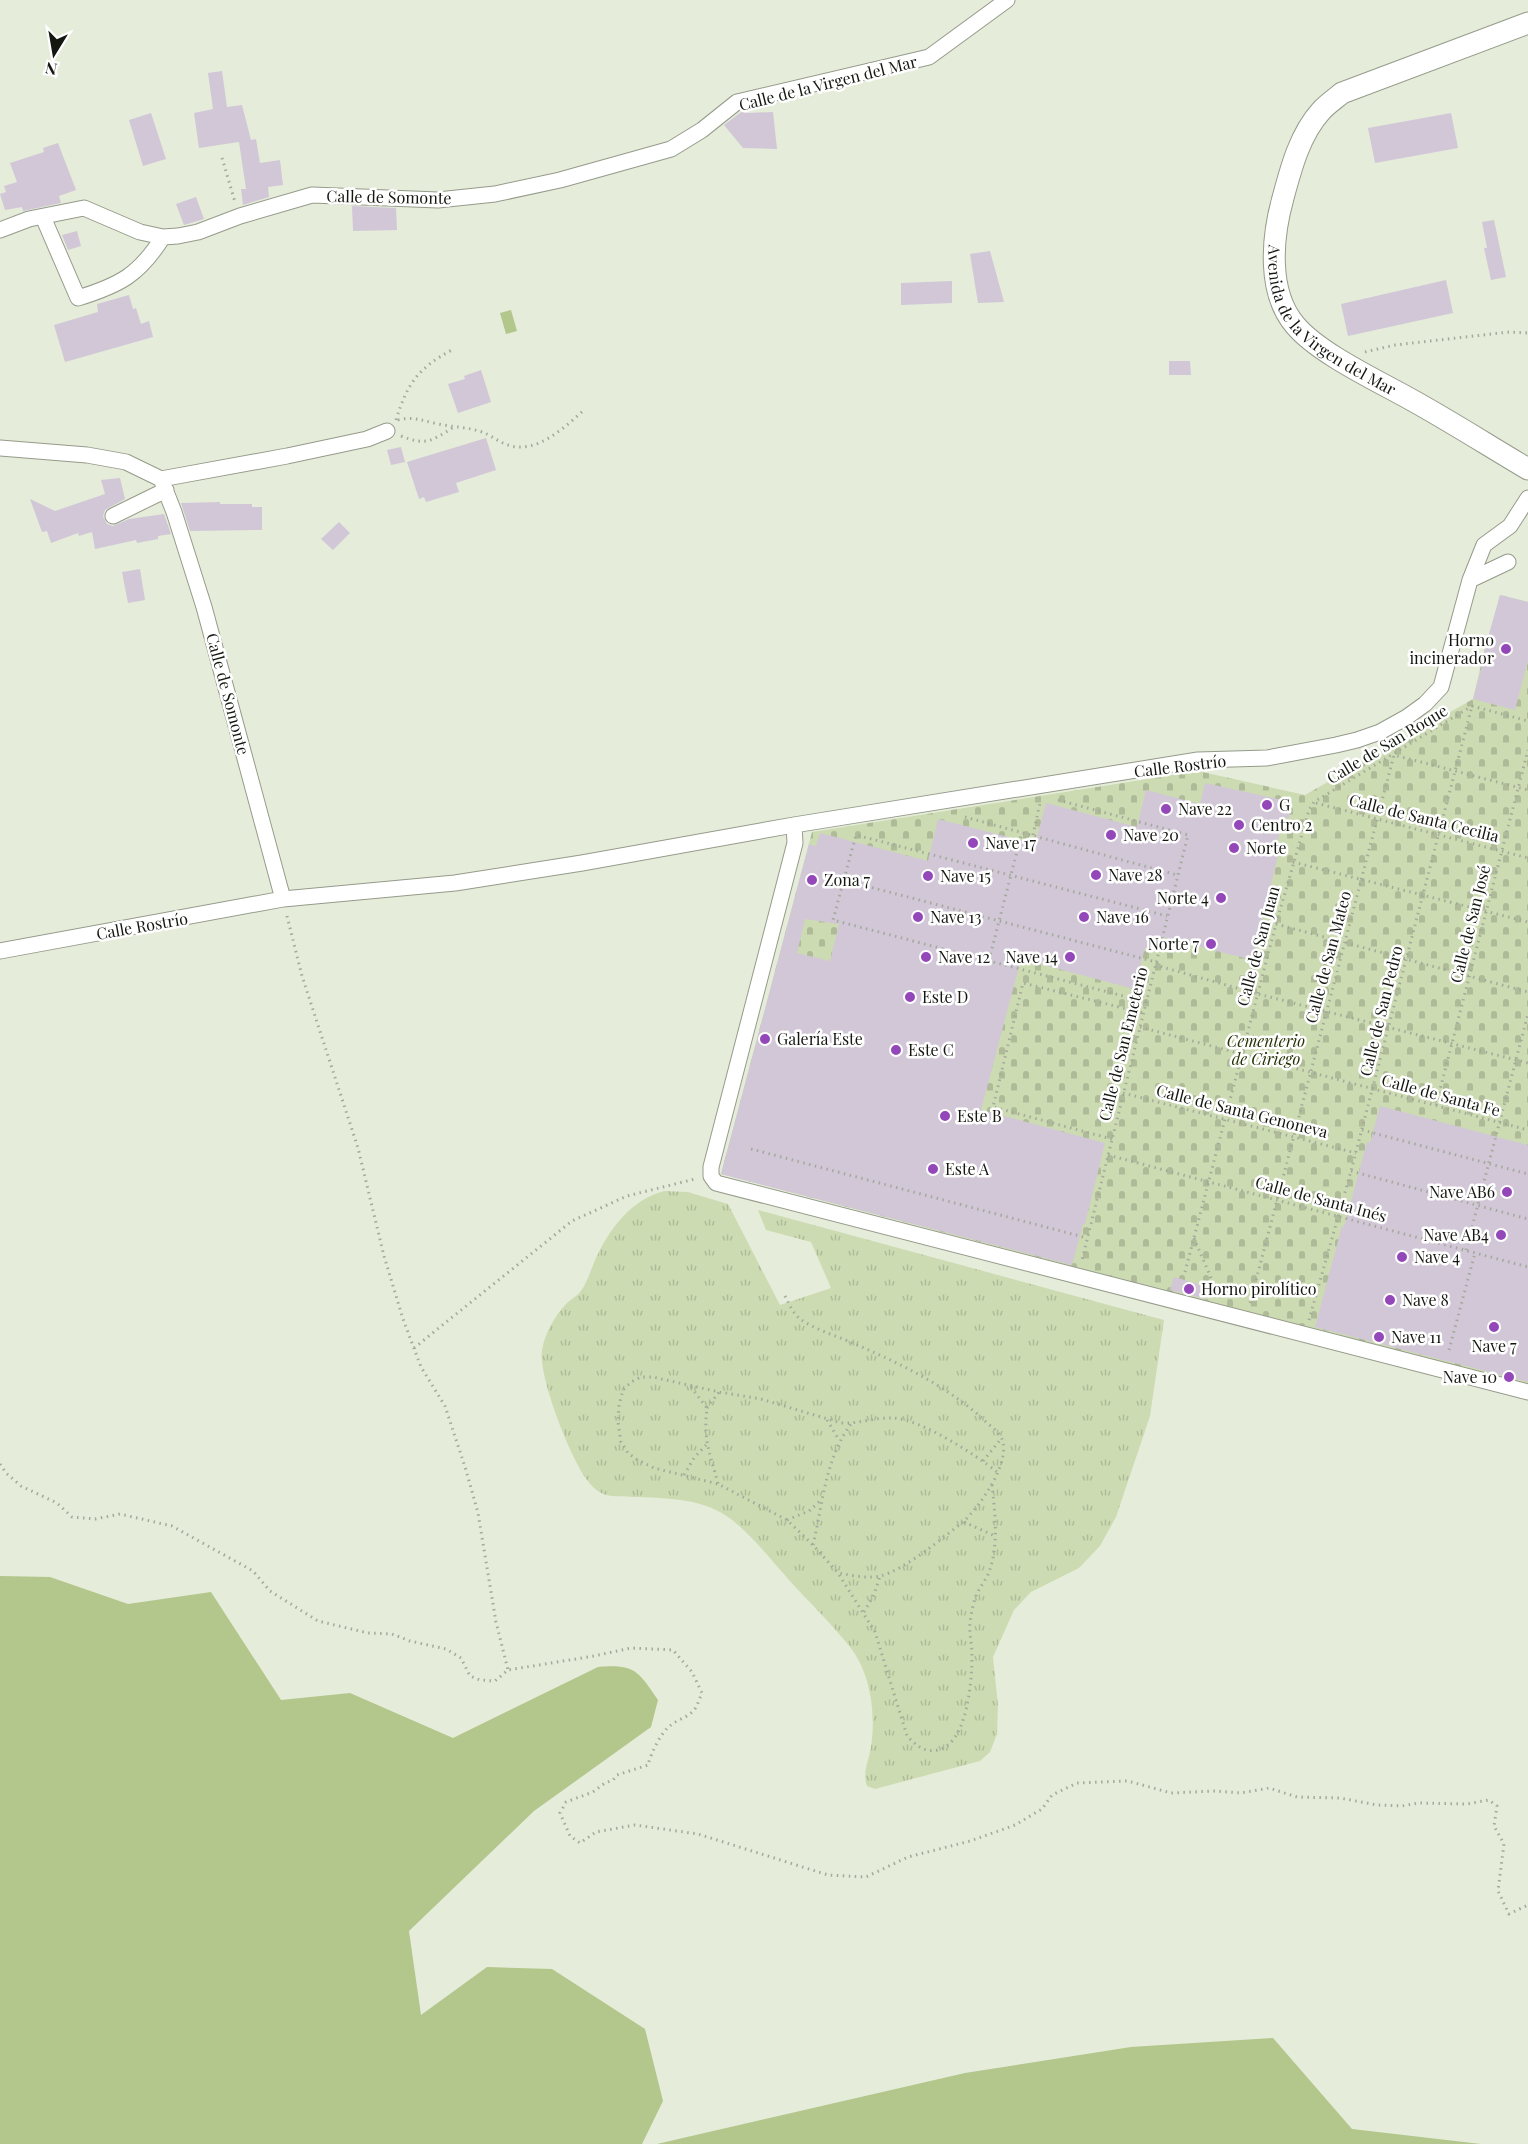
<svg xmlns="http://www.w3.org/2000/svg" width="1528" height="2144" viewBox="0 0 1528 2144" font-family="'Playfair Display',serif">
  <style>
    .grass { fill: url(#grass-tufts) }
    .cemetery { fill: url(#cemetery-stones) }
    .water { fill: #b3c68b }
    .building { fill: #d1c7d7; fill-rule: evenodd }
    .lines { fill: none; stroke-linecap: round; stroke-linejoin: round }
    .street-casing { stroke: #959b8a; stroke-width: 17 }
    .secondary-casing { stroke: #959b8a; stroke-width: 23 }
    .path { stroke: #a4aa9b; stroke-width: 3; stroke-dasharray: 1.5 4.5; stroke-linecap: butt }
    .street { stroke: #fff; stroke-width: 15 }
    .secondary { stroke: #fff; stroke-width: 21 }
    .poi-dot { fill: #9347b8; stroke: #fff; stroke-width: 2 }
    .labels { text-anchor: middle; stroke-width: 5; stroke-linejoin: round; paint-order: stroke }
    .street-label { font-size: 16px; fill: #141610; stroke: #fff }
    .poi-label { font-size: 16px; fill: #141610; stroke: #fff; text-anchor: start }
    .park-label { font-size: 16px; font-style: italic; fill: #242f02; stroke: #fff }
  </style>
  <defs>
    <pattern id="grass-tufts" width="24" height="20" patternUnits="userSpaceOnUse" patternTransform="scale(1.5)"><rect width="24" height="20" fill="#cddbb2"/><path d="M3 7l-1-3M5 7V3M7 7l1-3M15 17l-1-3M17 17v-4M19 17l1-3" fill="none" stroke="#afbb98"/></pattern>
    <pattern id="cemetery-stones" width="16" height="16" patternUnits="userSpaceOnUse" patternTransform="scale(1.5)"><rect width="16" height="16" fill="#cddbb2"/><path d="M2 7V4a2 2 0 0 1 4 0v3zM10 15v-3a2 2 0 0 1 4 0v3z" fill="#afbb98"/></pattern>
  </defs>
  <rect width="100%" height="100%" fill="#e5ecda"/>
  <path class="grass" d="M664 1191 688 1192 728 1204 780 1305 831 1288 811 1242 766 1230 758 1210 1164 1320 1150 1416 1116 1517 1100 1546 1079 1568 1031 1592 1014 1610 993 1657 998 1706 997 1734 990 1752 980 1761 875 1789 867 1786C862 1773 869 1760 871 1747 876 1714 871 1674 850 1647 831 1623 809 1602 789 1580 770 1559 748 1530 725 1515 699 1498 663 1498 633 1497 625 1496 614 1497 606 1495 599 1493 592 1487 588 1481 571 1460 538 1376 542 1350 545 1333 555 1315 567 1303 571 1299 577 1296 581 1291 588 1281 591 1269 596 1258 610 1228 631 1200 664 1191Z"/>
  <path class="cemetery" d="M1500 595 1528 602V1386L721 1174 812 832 1198 771 1305 795 1473 699 1487 639H1489Z"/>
  <path class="water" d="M511 310 517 331 506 334 500 313Z
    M0 1576 50 1577 128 1604 211 1592 281 1700 350 1693 453 1738 598 1667C635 1664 638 1671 658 1700L651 1727 534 1811 409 1931 421 2015 487 1967 552 1969 645 2029 663 2101 642 2144H0Z
    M1273 2038 1352 2129 1481 2144H657L965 2073 1131 2047Z"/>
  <path class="building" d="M222 71 227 107 242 105 251 140 256 139 260 163 280 160 283 185 268 187 269 197 243 205 241 189H246L239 142 199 148 194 113 213 109 208 73Z
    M744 110 747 113 773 112 777 149 743 148 724 125Z
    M151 113 166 159 143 166 129 120Z
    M1451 113 1458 148 1375 163 1368 128Z
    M58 143 76 190 59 196 61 203 23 211 22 207 5 210 0 194 6 192 4 186 17 182 10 163 44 152 43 148Z
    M196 197 204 219 184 225 176 204Z
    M352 206 396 208 397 230 353 231Z
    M1494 220 1506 277 1491 280 1484 248H1487L1482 222Z
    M77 231 81 246 68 250 62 235Z
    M990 251 1004 302 978 303 970 254Z
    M1446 280 1453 313 1348 336 1341 304Z
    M952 281V303L901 305V283Z
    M129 295 133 309 136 308 141 324 149 321 153 337 65 362 54 325 98 312 97 304Z
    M1169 361H1190L1191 375H1169Z
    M481 370 491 402 458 413 448 384 465 379 464 376Z
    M486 438 496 470 456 483 459 492 426 502 424 497 419 499 407 462Z
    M401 447 405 462 391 465 387 450Z
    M120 478 125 499 105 510 103 516 107 524 113 526 129 519 164 514 171 534 158 536V539L137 543 136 540 95 549 92 532 79 536 78 533 51 543 47 531 42 532 30 499 55 511 105 494 101 480Z
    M220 502V504H252V507H262V530L190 531 181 503Z
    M339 522 350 533 333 550 321 539Z
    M140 569 145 600 128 603 122 572Z
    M1500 595 1528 602V660L1515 710 1473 699 1483 662H1481Z
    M1205 783 1292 802 1289 818H1284L1278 839 1274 855 1278 856 1252 960 1158 936 1154 950 1145 948 1134 989 1021 959 981 1110 1105 1143 1085 1224H1083L1072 1265 721 1174 809 844 816 846 820 833 928 861 938 819 1035 844 1046 803 1137 827 1146 790 1200 804ZM805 919 839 924 830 961 797 953Z
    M1380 1106 1528 1145V1382L1315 1327 1342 1226 1344 1227 1367 1142 1370 1143Z
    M1174 1277 1209 1287 1206 1299 1170 1290Z"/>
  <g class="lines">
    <defs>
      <path id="street" d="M43 217 78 298C120 285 139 275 163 237
        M0 230 29 219 84 208 140 232 163 237 178 236 198 232 240 216 312 195 438 200 495 194 560 180 671 149 702 130 737 102 929 57 1007 0
        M0 448 87 455 126 462 161 479 287 456 367 439 387 431
        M161 479 174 512 204 607 283 899
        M113 516 166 490
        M1470 580 1508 562
        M794 825 795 843 711 1167V1176L716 1183 1528 1392
        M0 951 283 899 455 883 582 863 794 825 1198 760 1267 758 1336 745 1357 740 1380 732 1407 717 1425 704 1441 687 1470 580 1484 545 1510 526 1528 498"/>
      <g id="secondary">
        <path id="s1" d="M1528 23 1342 93C1335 99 1327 104 1321 111 1300 134 1291 168 1283 198 1272 237 1267 292 1295 325 1318 353 1378 381 1410 399 1450 421 1489 446 1528 469"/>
      </g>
    </defs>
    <use href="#street" class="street-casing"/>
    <use href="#secondary" class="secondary-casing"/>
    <path class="path" d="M222 158 235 202
      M1365 352 1395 345 1509 332 1528 333
      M396 420C407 384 418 368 452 350
      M398 420C413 416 424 421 438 424 452 427 466 427 479 431 490 434 498 442 508 445 536 455 565 427 584 410
      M401 436C427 446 431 441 454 427
      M1472 706 1528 721
      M1058 800 1188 835 1082 1260
      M1316 803 1528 858
      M965 817 1177 875
      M1033 835 1040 803H1043
      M1293 862 1528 922
      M843 880 1156 962 1162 967 1258 994 1528 1063
      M287 916 302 976 358 1148 384 1256 403 1319 421 1367 445 1406 466 1470 478 1513 496 1622 508 1670
      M1276 924 1528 992
      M989 960 1022 832
      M1146 1002 833 920 856 835 1167 916
      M1140 1027 1528 1130
      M1123 1093 1356 1153
      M1436 1105 1528 750
      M1362 1130 1528 1174
      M1112 1139 993 1107 1023 983 1143 1013
      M751 1149 1087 1238
      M1108 1155 1528 1267
      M1351 1171 1528 1219
      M1194 1238 1219 1297
      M1466 1250 1528 1014
      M1185 1272 1276 924 1309 810 1314 802 1472 706
      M785 1296C789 1304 793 1313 800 1319 814 1329 834 1335 850 1342 897 1362 944 1384 983 1419 989 1425 998 1431 1002 1439 1011 1463 980 1506 963 1522 944 1537 903 1571 880 1576 867 1579 851 1575 838 1573
      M1250 1303 1394 755 1528 790
      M1309 1320 1351 1171 1472 706
      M414 1348 572 1221 627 1196 695 1179
      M1449 1350 1475 1253
      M691 1387 707 1408C703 1442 710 1452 718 1484
      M707 1408 719 1392
      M827 1420 839 1440
      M983 1461 1001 1439
      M0 1464 6 1473 21 1486 57 1503 72 1517 95 1519 120 1514 172 1526 253 1571 270 1591 318 1621 368 1633 392 1634 410 1641 446 1649 461 1658 470 1676 480 1680 495 1681 508 1670 594 1656 631 1648 673 1650 692 1672 702 1693C699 1699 697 1709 691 1713 685 1718 677 1720 671 1725 661 1732 651 1753 648 1765L617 1775 613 1780 605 1783 593 1792 566 1802 560 1813 570 1836 580 1843 596 1832 635 1825 698 1834 828 1875 866 1877 908 1857 970 1841 1015 1825 1042 1809 1052 1795 1077 1783 1128 1781 1171 1793 1215 1791 1241 1793 1269 1788 1297 1797 1340 1798 1377 1805 1402 1806 1419 1803 1467 1804 1489 1800 1497 1806 1494 1826 1504 1844 1498 1891 1509 1914 1528 1905
      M684 1475 694 1458 706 1445
      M992 1485C995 1513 999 1545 989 1572 986 1580 979 1588 976 1596 973 1604 971 1614 970 1623 969 1634 972 1644 972 1655 972 1679 968 1743 938 1750 924 1753 916 1745 907 1736L875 1632 838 1573 813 1545 787 1520 718 1484 654 1468 636 1459 628 1453 621 1442 618 1422 619 1405 623 1390 631 1382 641 1377H653L719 1392 761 1399 841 1423C859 1424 875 1417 893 1418 920 1419 975 1454 997 1472
      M787 1520 809 1511 821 1500
      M964 1522 995 1536
      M813 1545C823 1503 825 1459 851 1424
      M864 1612 874 1595 880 1576"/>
    <use href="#street" class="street"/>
    <use href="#secondary" class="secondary"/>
  </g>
  <g class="poi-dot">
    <circle cx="1506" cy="649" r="6"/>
    <circle cx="1267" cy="805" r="6"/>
    <circle cx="1166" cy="809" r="6"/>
    <circle cx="1239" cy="825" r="6"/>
    <circle cx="1111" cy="835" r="6"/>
    <circle cx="973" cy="843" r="6"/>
    <circle cx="1234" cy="848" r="6"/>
    <circle cx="1096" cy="875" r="6"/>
    <circle cx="928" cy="876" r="6"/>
    <circle cx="812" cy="880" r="6"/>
    <circle cx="1221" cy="898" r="6"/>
    <circle cx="918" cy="917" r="6"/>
    <circle cx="1084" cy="917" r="6"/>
    <circle cx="1211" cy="944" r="6"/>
    <circle cx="926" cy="957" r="6"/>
    <circle cx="1070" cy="957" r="6"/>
    <circle cx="910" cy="997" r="6"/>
    <circle cx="765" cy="1039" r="6"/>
    <circle cx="896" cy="1050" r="6"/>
    <circle cx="945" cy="1116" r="6"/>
    <circle cx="933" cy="1169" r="6"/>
    <circle cx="1507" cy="1192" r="6"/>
    <circle cx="1501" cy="1235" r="6"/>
    <circle cx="1402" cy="1257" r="6"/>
    <circle cx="1189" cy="1289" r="6"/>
    <circle cx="1390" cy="1300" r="6"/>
    <circle cx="1494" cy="1327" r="6"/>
    <circle cx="1379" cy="1337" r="6"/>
    <circle cx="1509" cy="1377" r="6"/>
  </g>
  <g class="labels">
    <g class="street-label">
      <text transform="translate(828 83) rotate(-14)" y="6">Calle de la Virgen del Mar</text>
      <text transform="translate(389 197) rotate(1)" y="6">Calle de Somonte</text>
      <text dy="6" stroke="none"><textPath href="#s1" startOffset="472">Avenida de la Virgen del Mar</textPath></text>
      <text transform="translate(228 694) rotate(75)" y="6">Calle de Somonte</text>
      <text transform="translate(1387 744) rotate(-31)" y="6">Calle de San Roque</text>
      <text transform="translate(1180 766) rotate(-7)" y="6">Calle Rostrío</text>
      <text transform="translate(1424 818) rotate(14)" y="6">Calle de Santa Cecilia</text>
      <text transform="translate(1470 924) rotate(-76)" y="6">Calle de San José</text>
      <text transform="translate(142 926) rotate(-10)" y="6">Calle Rostrío</text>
      <text transform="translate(1258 946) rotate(-75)" y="6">Calle de San Juan</text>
      <text transform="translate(1328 957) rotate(-75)" y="6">Calle de San Mateo</text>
      <text transform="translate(1381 1011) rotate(-76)" y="6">Calle de San Pedro</text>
      <text transform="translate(1123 1044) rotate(-76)" y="6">Calle de San Emeterio</text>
      <text transform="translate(1441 1095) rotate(15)" y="6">Calle de Santa Fe</text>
      <text transform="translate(1242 1111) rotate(14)" y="6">Calle de Santa Genoneva</text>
      <text transform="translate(1321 1199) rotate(15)" y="6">Calle de Santa Inés</text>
    </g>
    <g class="poi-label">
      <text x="1494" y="646" text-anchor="end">Horno<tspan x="1494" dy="18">incinerador</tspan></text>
      <text x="1279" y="811">G</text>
      <text x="1178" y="815">Nave 22</text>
      <text x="1251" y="831">Centro 2</text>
      <text x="1123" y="841">Nave 20</text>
      <text x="985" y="849">Nave 17</text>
      <text x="1246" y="854">Norte</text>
      <text x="1108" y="881">Nave 28</text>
      <text x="940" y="882">Nave 15</text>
      <text x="824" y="886">Zona 7</text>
      <text x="1209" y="904" text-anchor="end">Norte 4</text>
      <text x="930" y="923">Nave 13</text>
      <text x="1096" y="923">Nave 16</text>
      <text x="1199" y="950" text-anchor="end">Norte 7</text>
      <text x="938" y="963">Nave 12</text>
      <text x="1058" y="963" text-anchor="end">Nave 14</text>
      <text x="922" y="1003">Este D</text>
      <text x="777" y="1045">Galería Este</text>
      <text x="908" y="1056">Este C</text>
      <text x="957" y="1122">Este B</text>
      <text x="945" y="1175">Este A</text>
      <text x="1495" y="1198" text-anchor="end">Nave AB6</text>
      <text x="1489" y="1241" text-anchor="end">Nave AB4</text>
      <text x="1414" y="1263">Nave 4</text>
      <text x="1201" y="1295">Horno pirolítico</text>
      <text x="1402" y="1306">Nave 8</text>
      <text x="1391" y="1343">Nave 11</text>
      <text x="1494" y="1352" text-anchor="middle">Nave 7</text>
      <text x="1497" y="1383" text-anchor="end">Nave 10</text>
    </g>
    <g class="park-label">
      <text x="1266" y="1047">Cementerio<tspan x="1266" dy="18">de Ciriego</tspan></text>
    </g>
  </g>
  <g transform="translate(54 54) rotate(191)" stroke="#ffffff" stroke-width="4.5" paint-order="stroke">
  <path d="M0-4.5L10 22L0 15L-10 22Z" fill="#141610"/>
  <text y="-9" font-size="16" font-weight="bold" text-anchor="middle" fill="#141610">N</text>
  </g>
</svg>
